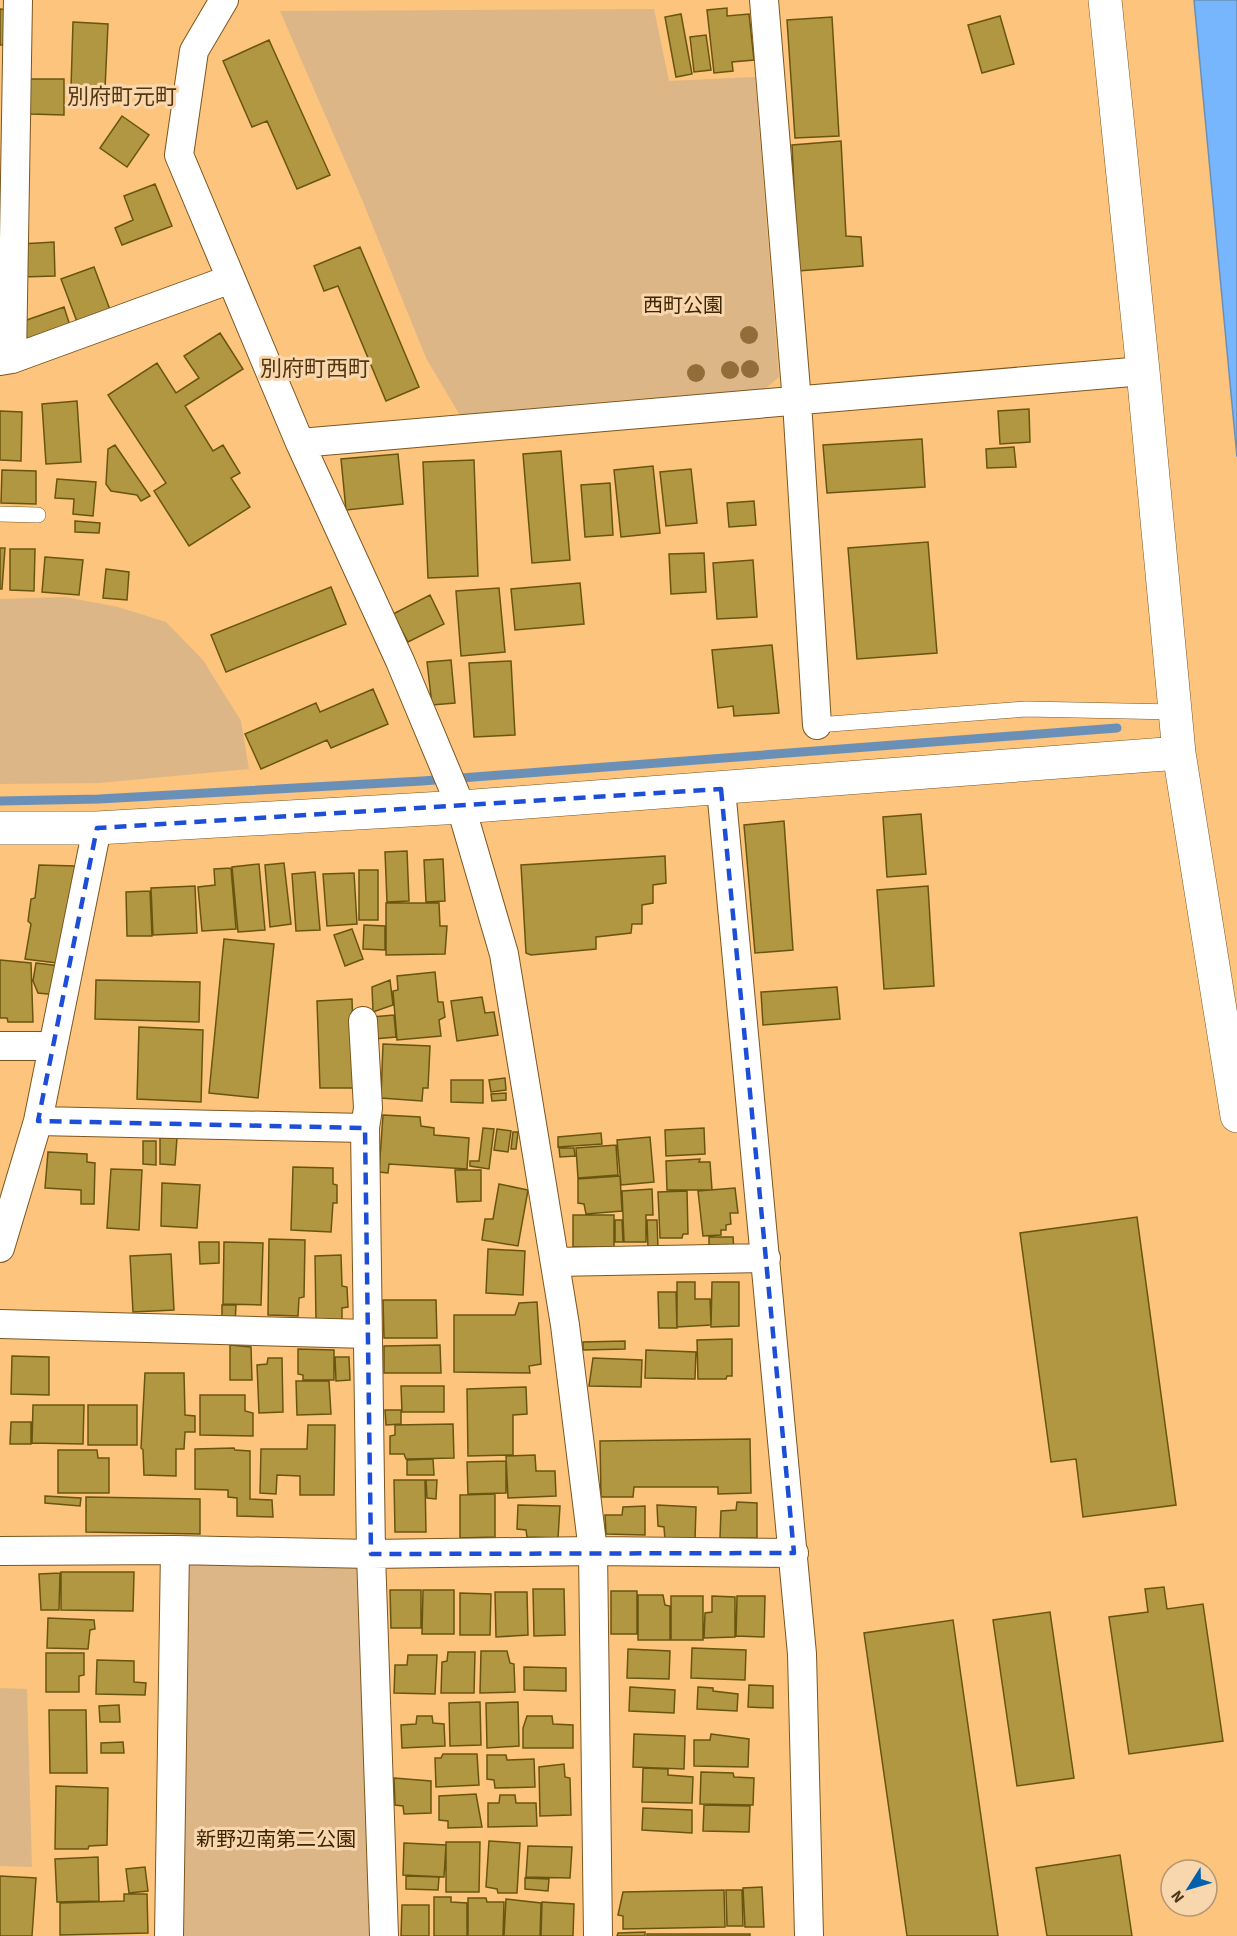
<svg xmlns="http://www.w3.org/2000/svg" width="1237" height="1936" viewBox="0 0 1237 1936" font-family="'Source Sans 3','Noto Sans JP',sans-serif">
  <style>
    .green { fill: #ddb687 }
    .water { fill: #77b6fc; stroke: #6b90b8; stroke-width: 1.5 }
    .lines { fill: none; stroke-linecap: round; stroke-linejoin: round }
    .stream { stroke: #6b90b8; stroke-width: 9 }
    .building { fill: #b29742; stroke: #69550f; stroke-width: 1.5 }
    .service-casing { stroke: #7d561f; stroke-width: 16 }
    .minor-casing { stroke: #7d561f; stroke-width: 30 }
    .tertiary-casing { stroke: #7d561f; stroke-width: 34 }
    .service { stroke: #fff; stroke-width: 15 }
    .minor { stroke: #fff; stroke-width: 28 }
    .tertiary { stroke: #fff; stroke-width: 33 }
    .tree { fill: #936d39 }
    .marked { fill: none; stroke: #1d4ed8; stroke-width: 4.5; stroke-dasharray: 12 8; stroke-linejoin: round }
    .labels { text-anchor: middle; stroke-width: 6; stroke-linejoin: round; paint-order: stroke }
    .park-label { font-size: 20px; fill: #3d2501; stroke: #f8d6ae }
    .quarter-label { font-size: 22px; fill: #523610; stroke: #f8d6ae }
  </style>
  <rect width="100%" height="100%" fill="#fcc47d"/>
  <path class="green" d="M654 9 669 81 755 77 779 377 765 389 586 403 461 417 426 358 363 202 280 11Z
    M65 597 118 607 166 622 203 660 241 721 249 769 99 783 0 784V599Z
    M180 1557 365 1561 375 1936H178Z
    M0 1688 27 1689 32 1867 0 1866Z"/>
  <path class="water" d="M1194 0H1237V457Z"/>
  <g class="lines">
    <path class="stream" d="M0 801 99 799 422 781 1117 728"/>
  </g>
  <path class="building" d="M727 8V16L749 14 754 60 732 62 733 71 714 73 707 10Z
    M0 9 7 10 3 45H0Z
    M681 14 692 74 676 77 665 17Z
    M1000 16 1014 64 982 73 968 25Z
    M832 17 839 136 795 138 787 20Z
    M73 22 108 24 105 89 71 88Z
    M706 35 711 70 694 72 690 37Z
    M269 40 330 175 297 189 267 121 252 127 223 61Z
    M30 79H64V115L30 114Z
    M122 116 149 135 127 167 100 148Z
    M841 141 846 236 861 237 863 266 798 271 792 145Z
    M155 184 172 226 122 245 115 228 133 220 124 196Z
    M54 242 55 276 23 277 21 244Z
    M360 247 419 387 386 401 338 286 324 291 314 266Z
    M94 267 112 315 79 327 61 279Z
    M64 307 72 332 30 347 21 322Z
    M220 333 243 369 185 406 213 451 223 445 240 473 231 478 250 507 189 546 154 491 166 483 108 395 157 363 176 393 199 378 184 356Z
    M77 401 81 462 46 464 42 404Z
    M1029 409 1030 442 1000 444 998 411Z
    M0 411 22 412 21 461 0 460Z
    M922 439 925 487 827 493 823 445Z
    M115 445 150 496 141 501 137 495 111 491 106 484 108 449Z
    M1014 447 1016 467 987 468 986 449Z
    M561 451 570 560 532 563 523 454Z
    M398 454 403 504 346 510 341 459Z
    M474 460 478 576 428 578 423 462Z
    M653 466 660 533 621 537 614 470Z
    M691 469 697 523 666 526 660 472Z
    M2 470 36 471V504L1 503Z
    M57 479 96 482 93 516 73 514 74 499 55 498Z
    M610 483 613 535 585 537 581 485Z
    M754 501 756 525 729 527 727 503Z
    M75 521 100 523 99 533 75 532Z
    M928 542 937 653 857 659 848 548Z
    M0 548H5L2 589H0Z
    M10 549H35L34 591 10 590Z
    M704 553 706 592 671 594 669 554Z
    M45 557 83 560 79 595 42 592Z
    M753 560 757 617 717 619 713 563Z
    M106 569 129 572 127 600 103 598Z
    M580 583 584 624 515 630 511 589Z
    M331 587 346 624 226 672 211 635Z
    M499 588 505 652 461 656 456 591Z
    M430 595 444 624 408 642 393 614Z
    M772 645 779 713 734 716 733 706 718 708 712 650Z
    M451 660 455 703 432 705 427 662Z
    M511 661 515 735 474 737 469 663Z
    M373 689 388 724 331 748 327 740 261 769 245 734 316 703 320 712Z
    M921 814 926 874 887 877 883 817Z
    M784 821 793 950 755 953 744 825Z
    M407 851 409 901 387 902 385 852Z
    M665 856 666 883 653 885V903L642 905V924H632L631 933 596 937V949L531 955 526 953 521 865Z
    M443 859 445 901 426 902 424 860Z
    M284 863 291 924 270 927 265 865Z
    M259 864 265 930 238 932 232 867Z
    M39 865 75 866 65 964 25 959 31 924 28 921 31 899 35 898Z
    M231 868 236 929 202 931 198 887 215 885 214 869Z
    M359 870H378V920H359Z
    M315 872 320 930 296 931 292 874Z
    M354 873 357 924 327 926 323 874Z
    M195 886 197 933 153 935 151 888Z
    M928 886 934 986 884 989 877 890Z
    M150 891 152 936H127L126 892Z
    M386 903H439L440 926H447L445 954 386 955Z
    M364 925 385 926V950L363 949Z
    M352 929 363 959 345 966 334 935Z
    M224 939 274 944 258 1098 209 1093Z
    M0 960 31 963 33 1022H8L7 1018H0Z
    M36 963 60 966 57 995 38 993 33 981Z
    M435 972 438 1002H443L445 1017 439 1020 441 1036 397 1040 393 991 398 990 397 976Z
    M96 980 200 982 199 1022 95 1019Z
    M390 980 393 1005 373 1012 372 987Z
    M837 987 840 1019 763 1025 761 992Z
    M482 997 485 1013 494 1012 498 1035 457 1041 451 1001Z
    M352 999 355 1088H320L317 1001Z
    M394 1015 396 1037 374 1039 372 1017Z
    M139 1027 203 1030 201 1102 137 1099Z
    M383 1044 430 1046 428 1088H423L422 1101 381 1098Z
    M505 1078 506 1090 491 1092 489 1080Z
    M451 1080H483V1103L451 1102Z
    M506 1093V1100L492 1101 491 1094Z
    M383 1115 420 1117 421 1126 434 1128V1135L469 1138 467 1169 389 1164 388 1173 379 1172Z
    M483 1128 494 1129 489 1169 470 1166V1161H479Z
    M704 1128 705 1154 666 1156 665 1130Z
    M497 1129 511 1131 508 1152 494 1150Z
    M513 1132H518L516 1149H511Z
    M601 1133 602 1144 558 1147V1137Z
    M650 1137 654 1182 621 1185 617 1140Z
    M160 1138H177L175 1165 160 1164Z
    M143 1141H156V1165L143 1164Z
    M616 1145 618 1175 578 1178 576 1148Z
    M559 1148H574L575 1156 560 1157Z
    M48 1152 87 1154V1162L95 1163 94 1204H81V1190L45 1188Z
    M700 1159 699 1162H710L712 1190H667L666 1161Z
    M293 1167 333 1168V1184L337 1185V1203H333L331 1232 291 1230Z
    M111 1169 142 1170 139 1230 107 1228Z
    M455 1170H481V1201L457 1202Z
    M620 1176 622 1211 586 1214 584 1204 578 1203V1179Z
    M162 1183 200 1185 197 1228 161 1226Z
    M499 1184 528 1190 518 1246 482 1240 485 1219H493Z
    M735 1188 738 1213H730L731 1224 726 1225V1230H721V1235L703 1236 698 1191Z
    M652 1189 653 1215H646V1242H624L622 1191Z
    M687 1191 688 1234H683L682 1238H660L658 1192Z
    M573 1215H614V1247H573Z
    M1137 1217 1176 1505 1083 1517 1076 1459 1051 1462 1020 1233Z
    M615 1220H622L623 1242H615Z
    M647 1220H657L658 1248H648Z
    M709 1237H733L734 1250H709Z
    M269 1239 305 1240 304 1297 299 1298 298 1316 268 1315Z
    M199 1242H219V1263L200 1264Z
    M224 1242 263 1243 261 1305 223 1304Z
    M488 1249 525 1251 523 1295 486 1293Z
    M171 1254 174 1310 133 1312 130 1256Z
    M341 1255 342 1286 347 1287 348 1307 342 1308V1321L316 1320 315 1256Z
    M677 1282H695V1299H710L711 1325 677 1327Z
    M712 1282H739V1326L711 1327Z
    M658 1292H676L677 1328H659Z
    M383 1300H436L437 1338H384Z
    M537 1302 541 1364 529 1366 530 1373 454 1372V1315H515L519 1303Z
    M222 1305H236L235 1323H222Z
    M732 1339V1376H727L726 1379H698L697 1340Z
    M625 1341V1349L583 1350V1342Z
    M230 1345 251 1347 252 1380H230Z
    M440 1345 441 1373H384V1346Z
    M298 1349 334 1350V1380H303V1375L298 1374Z
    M646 1350 696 1352 695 1379 645 1378Z
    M12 1356 49 1357V1395L11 1394Z
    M335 1357H349L350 1380 336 1381Z
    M268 1358H282L283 1412 259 1413 257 1365 267 1364Z
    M593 1358 642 1360 641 1387 589 1386Z
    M145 1373H184L185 1415 195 1416V1432H185L184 1449H176V1476L144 1475 143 1450 141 1448Z
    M296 1381H329L331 1414 297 1415Z
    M401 1386H444V1412H402Z
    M526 1387 527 1414 513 1415V1455L468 1456 467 1389Z
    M200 1395H245V1411L253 1413V1436L200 1435Z
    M33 1405H84L83 1444 32 1443Z
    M88 1405H137V1445H88Z
    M385 1410H401V1424L386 1425Z
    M11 1422H31V1444H10Z
    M453 1424 454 1458 406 1459 404 1454H390V1436L395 1435V1425Z
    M308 1425H335L334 1495H300V1476L277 1475 276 1494 260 1493 261 1449H307Z
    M750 1439 751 1493 718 1494V1487H634L633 1497H601L600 1441Z
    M234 1448 235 1450 250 1451V1499L272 1500 273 1517 237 1516V1498L228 1497V1490L195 1489V1449Z
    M58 1450H97L98 1458H109V1493H58Z
    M535 1455 536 1471H555L556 1496 508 1498 506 1456Z
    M433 1459 434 1475H407V1460Z
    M506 1461V1493L468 1494 467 1462Z
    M394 1480H425L426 1532H395Z
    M426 1480H437L436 1499 427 1498Z
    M495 1494V1537L460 1538V1495Z
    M45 1496 81 1498 80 1506 45 1503Z
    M86 1497 200 1499V1534L86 1532Z
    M737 1502 757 1503V1538H720L721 1511 736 1510Z
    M518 1505 560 1506 558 1538 527 1537 526 1530 517 1529Z
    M657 1505 696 1507 695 1540H665L664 1527 658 1526Z
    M645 1506V1535L606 1534 605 1515H622L623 1507Z
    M61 1572H134L133 1611 61 1610Z
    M60 1573 59 1610H41L39 1574Z
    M1164 1587 1167 1609 1203 1604 1223 1741 1129 1754 1109 1617 1148 1612 1145 1589Z
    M533 1589H564L565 1635 534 1636Z
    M390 1590H421V1628H391Z
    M423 1590H454V1634H422Z
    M611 1591H637V1634H611Z
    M495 1592H527L528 1635 496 1637Z
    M460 1593 491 1594 490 1635H460Z
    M638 1595H663L665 1605 670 1606V1640H638Z
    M671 1596H703V1640H671Z
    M712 1596 735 1597V1637L704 1638 705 1613 712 1612Z
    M737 1596H765L764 1637 736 1636Z
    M1050 1612 1074 1778 1017 1786 993 1620Z
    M48 1618 94 1620 95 1629 90 1630 88 1649 47 1648Z
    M953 1620 998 1936H907L864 1633Z
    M692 1648 746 1650 745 1680 691 1678Z
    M628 1649 670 1651 669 1679 627 1678Z
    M481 1651H507L510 1663 514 1664 515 1692 480 1693Z
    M448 1652H475L474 1693H441L442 1662 447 1661Z
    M46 1653H84V1675L79 1676V1692H46Z
    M408 1655H437L435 1694 394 1693 395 1665H407Z
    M97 1660 134 1661V1682L146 1683 145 1695 96 1694Z
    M524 1667 566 1668V1691L524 1690Z
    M749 1685 773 1686V1708L748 1707Z
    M630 1687 675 1690 674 1713 629 1711Z
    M698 1687 713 1688V1691L738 1694 737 1711 697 1709Z
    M480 1702 481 1745 450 1746 449 1703Z
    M518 1702 519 1746 487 1748 486 1703Z
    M119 1705 120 1722H100L99 1706Z
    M49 1710H86L87 1773H50Z
    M417 1716H432L433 1723 444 1724 445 1746 402 1748 401 1725 416 1724Z
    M527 1716H552L553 1724 573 1725V1748H523V1728Z
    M634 1734 685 1736 684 1769 633 1767Z
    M711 1734 749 1739 748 1767 694 1766V1740H710Z
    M123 1742 124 1753H101V1743Z
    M443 1754H477L479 1785 436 1787 435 1758H441Z
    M487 1755H506L507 1760 534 1759 535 1787 495 1788 494 1780 487 1779Z
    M564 1764 565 1777 570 1778 571 1815 540 1816 539 1767Z
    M643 1768 668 1769V1775L693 1777 692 1803 642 1802Z
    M701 1772 733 1773 734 1777 754 1778 753 1805 700 1804Z
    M394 1778 431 1781V1813L404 1814 403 1806 395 1805Z
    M56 1786 108 1788 107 1845 89 1846 88 1849H55Z
    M476 1794 482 1827 448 1828V1821L439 1820V1796Z
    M500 1795H515L516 1803H536L537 1826 488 1827V1803H499Z
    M704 1805 750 1806 749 1832 703 1831Z
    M643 1808 692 1810V1833L642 1830Z
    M489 1841 520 1843 517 1893H498L497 1889 486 1887Z
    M446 1842H480L479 1892H446Z
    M404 1843 446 1845 444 1877 403 1875Z
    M528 1846 572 1847 570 1878 526 1877Z
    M1120 1855 1132 1936H1047L1036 1868Z
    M98 1857 99 1901 57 1902 55 1859Z
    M145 1867 148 1891 129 1893 126 1869Z
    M0 1876 36 1878 32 1936H0Z
    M406 1876 439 1877 438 1890 406 1889Z
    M525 1878 549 1879 548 1891 525 1889Z
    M762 1887 764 1927H745L743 1888Z
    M724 1890 725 1927 623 1929V1916L618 1915 623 1892Z
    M726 1890H742L743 1926H727Z
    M124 1894H147L148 1933 60 1935V1903L124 1901Z
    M434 1897H451V1902L467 1903V1936H434Z
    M468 1898H486L487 1902H504L503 1936H468Z
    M506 1899 541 1903 540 1936H504Z
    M542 1902 574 1904 573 1936H541Z
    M402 1905H429V1936H401Z
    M645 1932V1936H617L618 1933Z
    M647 1934H750V1936H647Z"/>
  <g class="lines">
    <defs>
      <path id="service" d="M0 514 38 515
        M817 725 1026 709 1175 712"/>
      <path id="minor" d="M224 0 194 51 179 155 300 443 400 661 461 807 504 954 565 1325 593 1551 598 1936
        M764 0 797 402 817 725
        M12 359 18 0
        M0 361 12 359 231 279
        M300 443 1143 371
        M721 789 802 1654 809 1936
        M363 1021 368 1108 365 1128
        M0 1046H53
        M38 1121 365 1128 371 1554 384 1936
        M0 1248 38 1121 97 828
        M555 1262 766 1258
        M0 1324 368 1334
        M0 1551 175 1550 371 1554 593 1551 794 1553
        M169 1936 175 1550"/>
      <path id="tertiary" d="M1105 0 1143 371 1179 753 1237 1116
        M0 828H97L461 807 1179 753"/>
    </defs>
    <use href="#service" class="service-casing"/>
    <use href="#minor" class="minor-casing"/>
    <use href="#tertiary" class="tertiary-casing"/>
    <use href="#service" class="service"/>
    <use href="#minor" class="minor"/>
    <use href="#tertiary" class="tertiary"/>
  </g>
  <g class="tree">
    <circle cx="749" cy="335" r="9"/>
    <circle cx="750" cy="369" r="9"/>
    <circle cx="730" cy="370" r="9"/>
    <circle cx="696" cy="373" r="9"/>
  </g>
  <path class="marked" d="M721 789 794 1553 371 1554 365 1128 38 1121 97 828Z"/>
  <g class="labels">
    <g class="park-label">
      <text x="683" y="312">西町公園</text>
      <text x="276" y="1846">新野辺南第二公園</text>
    </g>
    <g class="quarter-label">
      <text x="122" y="104">別府町元町</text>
      <text x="315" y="376">別府町西町</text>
    </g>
  </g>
  <g transform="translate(1189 1888) rotate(233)"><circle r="28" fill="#f8d6ae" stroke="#b49672" stroke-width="1.5"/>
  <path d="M0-4.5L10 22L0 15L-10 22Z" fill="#0360ad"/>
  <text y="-9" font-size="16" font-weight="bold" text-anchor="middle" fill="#4e3719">N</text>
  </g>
</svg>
